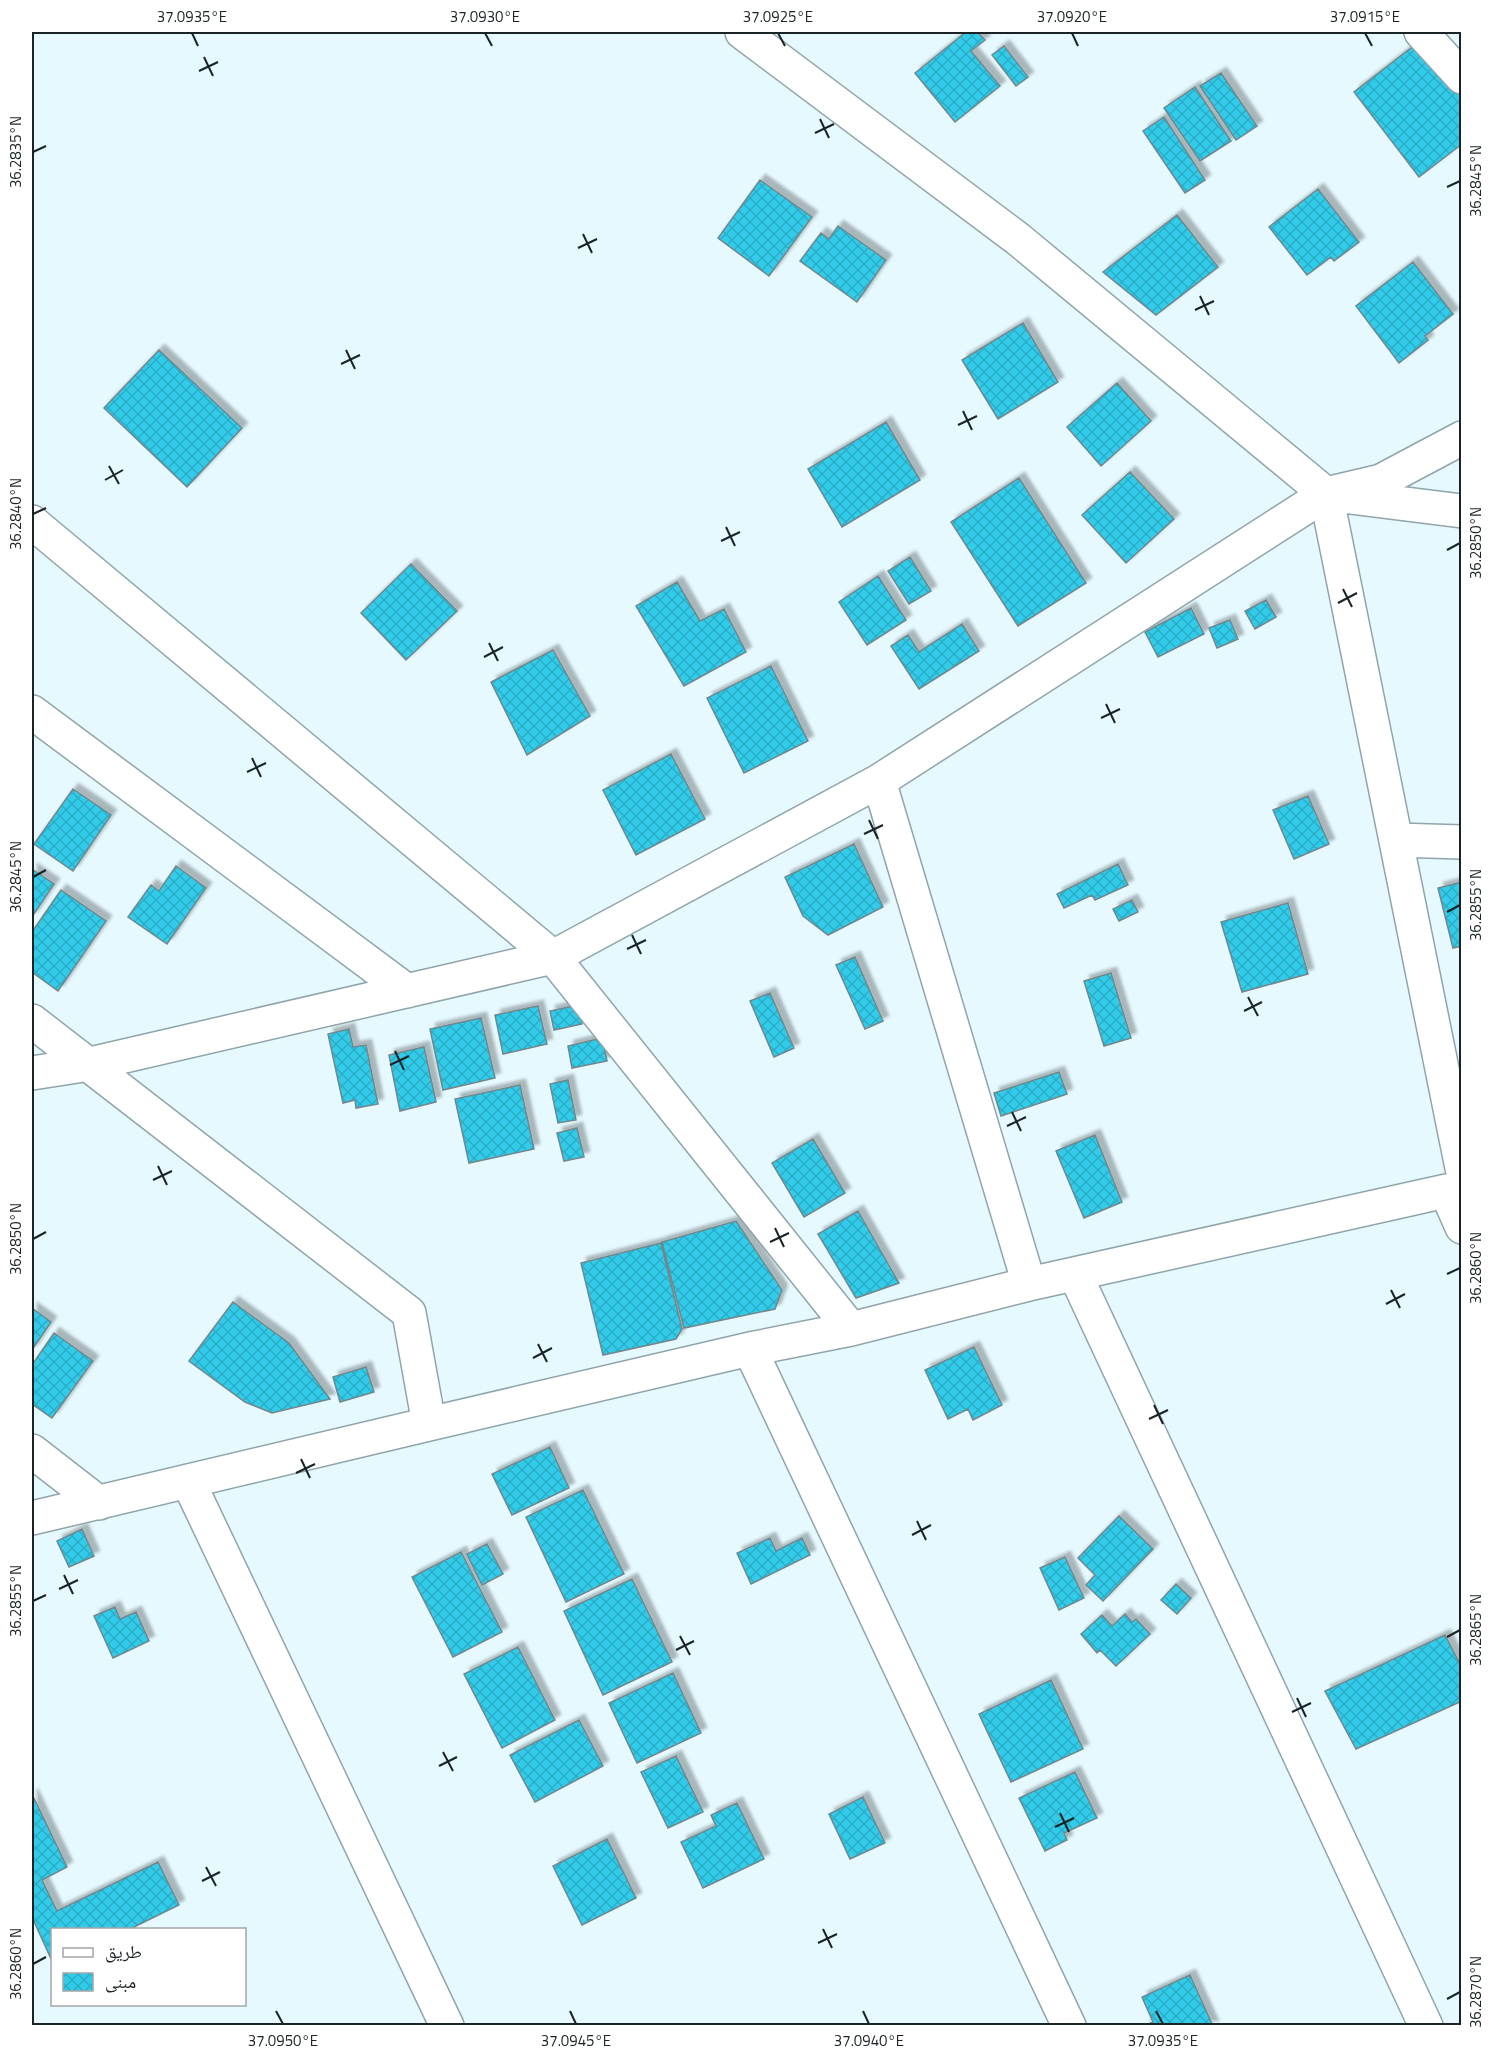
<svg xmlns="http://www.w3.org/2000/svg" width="1493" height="2057" viewBox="0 0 1493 2057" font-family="'Titillium Web','Noto Naskh Arabic',sans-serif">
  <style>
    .building { fill: url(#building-cross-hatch); stroke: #71878c; stroke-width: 1.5; filter: url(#shadow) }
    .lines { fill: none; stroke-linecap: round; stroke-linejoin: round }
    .minor-casing { stroke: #8fa5ab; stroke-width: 36 }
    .minor { stroke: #fff; stroke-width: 33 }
    .ticks { fill: none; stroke: #1a2325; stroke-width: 2 }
    .neatline { fill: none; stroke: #1a2325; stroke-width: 2 }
    .ticks-label { font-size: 15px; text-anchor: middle; fill: #1a2325 }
  </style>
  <defs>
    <pattern id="building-cross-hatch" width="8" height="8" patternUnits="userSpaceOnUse" patternTransform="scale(1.5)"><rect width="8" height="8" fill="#30cbe9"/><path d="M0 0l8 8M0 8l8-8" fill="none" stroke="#2aaec8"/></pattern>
    <filter id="shadow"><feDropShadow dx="5.5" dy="-5.5" stdDeviation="1.5" flood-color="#0004"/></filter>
  </defs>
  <rect width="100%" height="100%" fill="#e6f9fe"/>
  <path class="building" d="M966 32H977L985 40 971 51 1000 86 955 122 915 73Z
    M1420 41 1462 94V144L1419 177 1354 92Z
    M1004 46 1028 77 1016 86 992 55Z
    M1221 73 1257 126 1236 140 1200 86Z
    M1195 87 1231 141 1200 161 1164 108Z
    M1164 117 1205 180 1185 193 1143 131Z
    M760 180 812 217 769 276 718 238Z
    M1318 189 1359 242 1334 261 1331 257 1307 275 1269 227Z
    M1177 215 1218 267 1156 315 1103 272Z
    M838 226 886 260 857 302 800 261 821 233 829 239Z
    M1413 262 1453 314 1425 336 1428 340 1399 363 1356 306Z
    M1023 323 1058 382 998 419 962 360Z
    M159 350 242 428 187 487 104 408Z
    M1117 383 1151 421 1101 466 1067 427Z
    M886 422 920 480 842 527 808 469Z
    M1130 472 1174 519 1126 563 1082 515Z
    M1019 478 1086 583 1018 626 951 522Z
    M910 557 931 591 909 604 888 571Z
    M411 564 457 611 406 660 361 613Z
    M878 576 906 620 867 645 839 602Z
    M677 582 700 621 724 609 746 652 684 686 636 606Z
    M1266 600 1276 617 1255 629 1245 611Z
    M1191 608 1204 634 1158 657 1145 632Z
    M1230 620 1238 639 1217 648 1209 628Z
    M962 624 979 651 919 689 891 646 908 635 919 652Z
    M553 650 590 716 527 755 491 682Z
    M771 666 808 741 744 773 707 698Z
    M671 754 705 819 636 855 603 790Z
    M73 789 111 815 73 871 34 844Z
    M1308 796 1329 844 1294 859 1273 810Z
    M854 844 883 907 828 935 803 916 785 877Z
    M1118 864 1128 885 1095 900 1092 895 1064 908 1057 894Z
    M176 866 206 888 167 944 128 917 151 885 159 891Z
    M32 869 54 884 32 917Z
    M1462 882V946L1453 948 1438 888Z
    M61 890 106 921 58 991 32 972V932Z
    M1132 900 1138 912 1119 921 1113 909Z
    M1288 903 1308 974 1242 992 1221 922Z
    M855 957 883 1021 865 1029 836 965Z
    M1111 973 1131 1038 1104 1046 1084 981Z
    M770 993 794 1048 774 1057 750 1001Z
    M578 1005 582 1024 554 1030 550 1011Z
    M538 1006 547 1044 503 1054 495 1015Z
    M481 1018 495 1078 443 1090 430 1029Z
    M349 1029 353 1047 366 1045 378 1104 356 1108 355 1100 343 1103 328 1034Z
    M602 1038 607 1061 572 1068 568 1046Z
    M424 1047 436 1102 400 1111 389 1055Z
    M1059 1072 1067 1094 1001 1116 994 1093Z
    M568 1080 576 1120 558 1123 550 1084Z
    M520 1085 534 1149 469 1163 455 1099Z
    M577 1128 584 1157 564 1161 557 1133Z
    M1095 1135 1122 1202 1084 1218 1056 1151Z
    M813 1139 845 1193 804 1217 772 1163Z
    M858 1211 899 1283 856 1298 818 1234Z
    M736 1221 782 1290 775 1309 684 1328 662 1242Z
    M661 1243 682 1329 676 1339 603 1355 581 1263Z
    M233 1302 289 1343 330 1399 272 1413 245 1402 189 1361Z
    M32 1308 51 1322 32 1350Z
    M54 1333 93 1361 52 1418 32 1404V1365Z
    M974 1347 1002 1405 973 1420 968 1409 948 1419 925 1370Z
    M366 1367 374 1392 340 1402 333 1377Z
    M550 1447 569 1488 512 1515 492 1474Z
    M583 1490 624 1574 566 1602 526 1517Z
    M1119 1516 1153 1549 1103 1601 1086 1585 1095 1575 1078 1558Z
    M82 1529 94 1556 69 1567 57 1541Z
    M770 1538 776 1551 802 1538 810 1555 751 1584 737 1553Z
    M487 1544 503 1574 482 1585 467 1554Z
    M461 1552 502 1632 453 1657 412 1577Z
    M1065 1557 1084 1598 1059 1610 1040 1568Z
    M632 1579 672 1662 603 1695 564 1611Z
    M1176 1584 1191 1598 1177 1614 1161 1600Z
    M115 1607 120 1619 136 1612 149 1641 113 1658 94 1616Z
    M1125 1614 1132 1622 1136 1619 1150 1634 1116 1666 1100 1650 1097 1653 1081 1634 1102 1615 1112 1626Z
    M1445 1635 1462 1668V1701L1356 1749 1325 1691Z
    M518 1647 555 1720 502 1748 464 1674Z
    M673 1673 701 1733 637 1763 609 1703Z
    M1051 1680 1083 1749 1011 1782 979 1714Z
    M579 1720 603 1766 535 1802 510 1755Z
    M676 1756 703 1812 668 1828 641 1772Z
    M1075 1772 1097 1818 1064 1833 1067 1840 1045 1851 1019 1798Z
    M32 1794 67 1867 42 1880 57 1911 158 1862 179 1905 128 1930H52V1961L32 1917Z
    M863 1797 885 1843 850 1859 829 1814Z
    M737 1803 764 1859 703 1888 681 1842 716 1826 711 1815Z
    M607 1839 636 1898 582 1925 553 1866Z
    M1190 1975 1213 2026H1144L1153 2022 1142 1997Z"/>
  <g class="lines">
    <defs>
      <path id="minor" d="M742 32 1018 239 1326 494 1462 511
        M1421 32 1462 77
        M1326 494 1462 1168
        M32 522 553 957 851 1329
        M32 712 407 991
        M879 781 1029 1284
        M1396 840 1462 842
        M32 1021 409 1313 429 1424
        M32 1073 90 1064 553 957 879 781 1326 494 1381 481 1462 438
        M1446 1191 1462 1227
        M1075 1274 1426 2026
        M750 1349 1069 2026
        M32 1451 99 1503
        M188 1481 447 2026
        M32 1518 429 1424 750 1349 851 1329 1029 1284 1446 1191 1462 1190"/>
    </defs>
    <use href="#minor" class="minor-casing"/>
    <use href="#minor" class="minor"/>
  </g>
  <path class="ticks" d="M192 33 198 46M485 33 492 46M778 33 785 46M1072 33 1078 46M1365 33 1372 46M204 57 213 76M199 71 218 62M820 119 829 138M815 133 834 124M33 152 46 146M1447 187 1460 181M583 234 592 253M578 248 597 239M1200 296 1209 315M1195 310 1214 301M346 350 355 369M341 364 360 355M963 411 972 430M958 425 977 416M109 466 119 484M105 480 123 470M33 514 46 508M726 527 735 546M721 541 740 532M1447 550 1460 543M1343 589 1352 607M1338 603 1357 593M489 643 498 661M484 657 503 647M1106 704 1115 723M1101 718 1120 709M252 758 261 777M247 772 266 763M869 820 878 839M864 834 883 825M33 877 46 870M1447 912 1460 905M632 935 641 954M627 949 646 940M1248 997 1258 1016M1244 1011 1262 1002M395 1051 404 1070M390 1065 409 1056M1012 1112 1021 1131M1007 1126 1026 1117M158 1166 167 1185M153 1180 172 1171M775 1228 784 1247M33 1239 46 1232M770 1242 789 1233M1447 1274 1460 1268M1391 1290 1400 1308M1386 1304 1405 1294M538 1344 547 1362M533 1358 552 1348M1154 1405 1163 1424M1149 1419 1168 1410M301 1459 310 1478M296 1473 315 1464M917 1521 926 1540M912 1535 931 1525M64 1575 73 1594M59 1589 78 1580M33 1601 46 1595M680 1636 690 1655M1447 1637 1460 1630M676 1650 694 1641M1297 1698 1306 1717M1292 1712 1311 1703M443 1752 453 1771M439 1766 457 1757M1060 1813 1069 1832M1055 1827 1074 1818M206 1867 216 1886M202 1881 220 1872M823 1929 832 1948M818 1943 837 1934M33 1964 46 1957M1447 1999 1460 1992M276 2011 283 2024M570 2011 576 2024M863 2011 869 2024M1156 2011 1163 2024"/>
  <rect width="1493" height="2057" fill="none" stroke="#ffffff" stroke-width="66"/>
  <rect x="51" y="1928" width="195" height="78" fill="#ffffff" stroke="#a3a7a8" stroke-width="1.5"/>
  <rect x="63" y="1948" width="30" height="9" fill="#ffffff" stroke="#a3a7a8" stroke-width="1.5"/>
  <text x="105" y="1958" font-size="18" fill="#1a2325">طريق</text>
  <rect x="63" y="1973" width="30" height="18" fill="url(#building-cross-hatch)" stroke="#a3a7a8" stroke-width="1.5"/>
  <text x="105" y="1988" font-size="18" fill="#1a2325">مبنى</text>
  <rect x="33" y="33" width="1427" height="1991" class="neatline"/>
  <g class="ticks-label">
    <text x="192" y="22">37.0935°E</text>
    <text x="485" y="22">37.0930°E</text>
    <text x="778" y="22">37.0925°E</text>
    <text x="1072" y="22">37.0920°E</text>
    <text x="1365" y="22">37.0915°E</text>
    <text transform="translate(16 152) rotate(-90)" y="5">36.2835°N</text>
    <text transform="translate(1476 181) rotate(-90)" y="5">36.2845°N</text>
    <text transform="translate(16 514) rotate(-90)" y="5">36.2840°N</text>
    <text transform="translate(1476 543) rotate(-90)" y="5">36.2850°N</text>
    <text transform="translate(16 877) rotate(-90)" y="5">36.2845°N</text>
    <text transform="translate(1476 905) rotate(-90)" y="5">36.2855°N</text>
    <text transform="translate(16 1239) rotate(-90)" y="5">36.2850°N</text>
    <text transform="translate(1476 1268) rotate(-90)" y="5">36.2860°N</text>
    <text transform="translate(16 1601) rotate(-90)" y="5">36.2855°N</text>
    <text transform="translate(1476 1630) rotate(-90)" y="5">36.2865°N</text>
    <text transform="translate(16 1964) rotate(-90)" y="5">36.2860°N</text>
    <text transform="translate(1476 1992) rotate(-90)" y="5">36.2870°N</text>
    <text x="283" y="2046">37.0950°E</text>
    <text x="576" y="2046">37.0945°E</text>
    <text x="869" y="2046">37.0940°E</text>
    <text x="1163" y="2046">37.0935°E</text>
  </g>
</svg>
